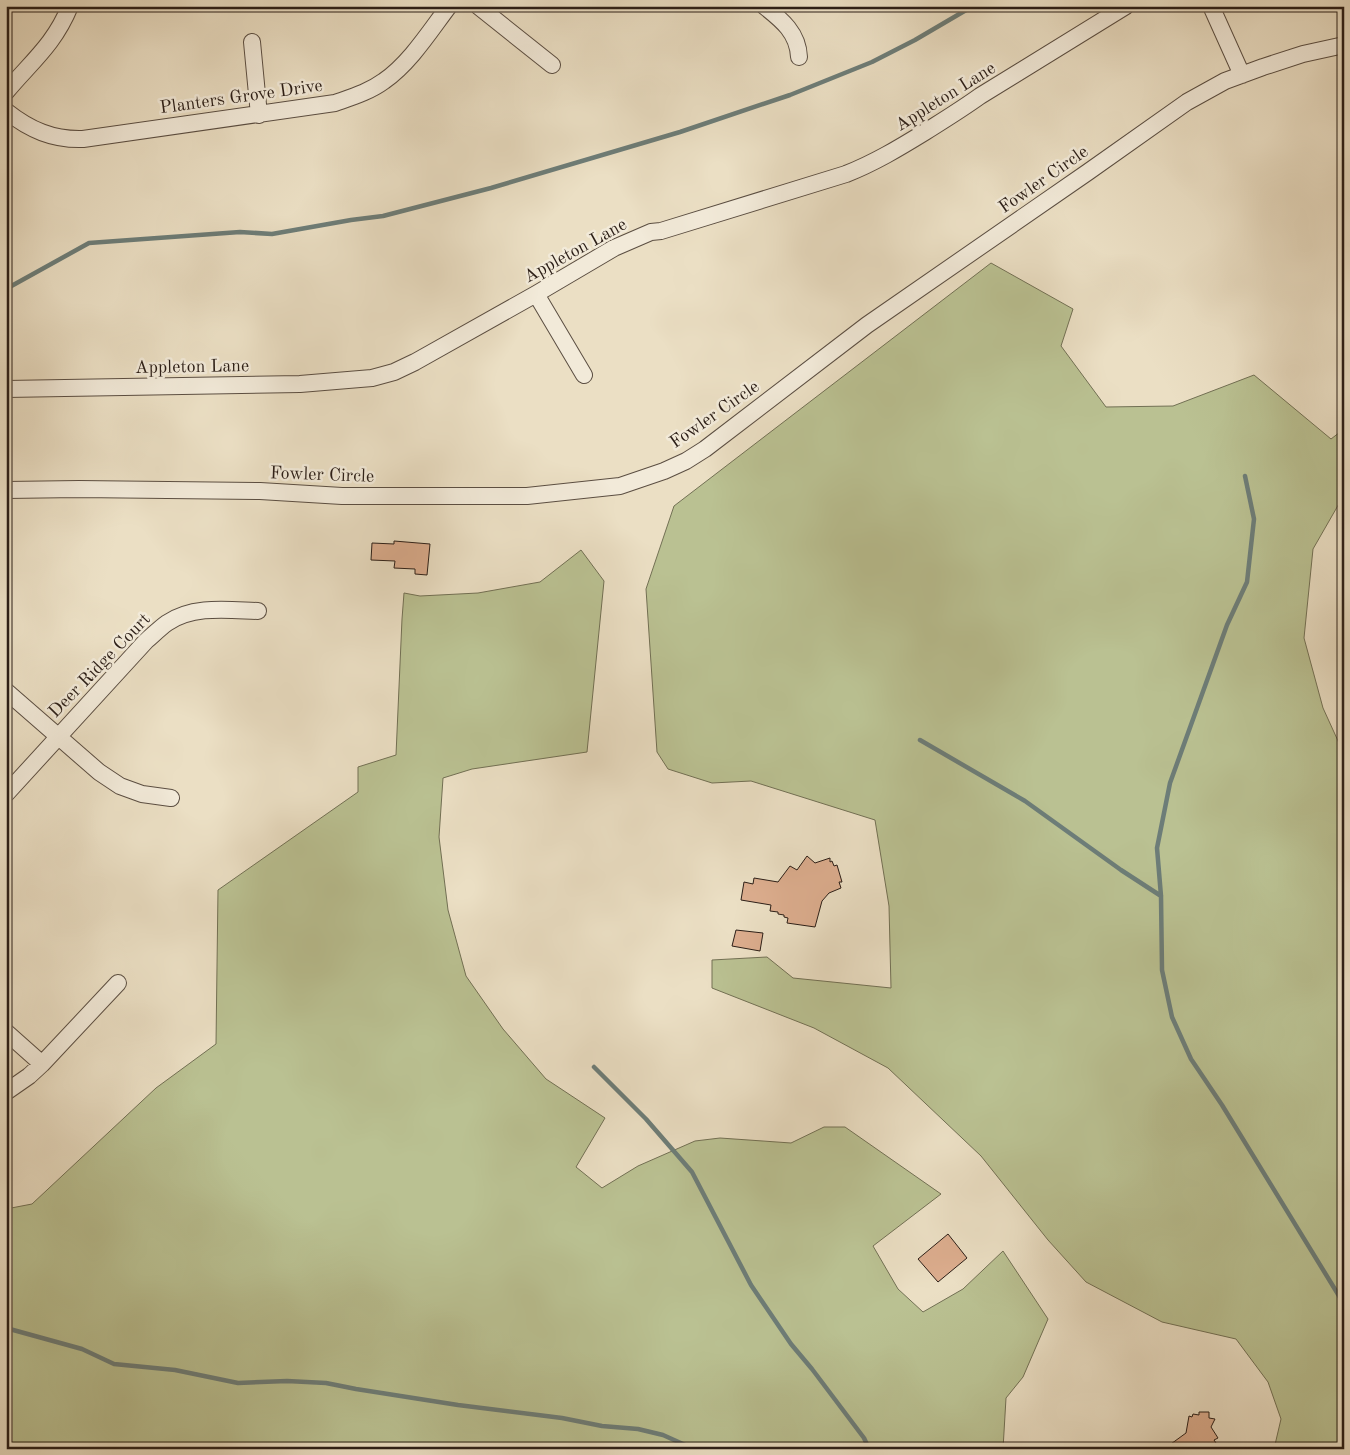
<svg xmlns="http://www.w3.org/2000/svg" width="1350" height="1455" viewBox="0 0 1350 1455" font-family="'Old Standard TT',serif">
  <style>
    .green { fill: #bac192; stroke: #727054 }
    .lines { fill: none; stroke-linecap: round; stroke-linejoin: round }
    .stream { stroke: #6d7d78; stroke-width: 4.5 }
    .building { fill: #dcad8e; stroke: #2b1e17 }
    .minor-casing { stroke: #5b4e42; stroke-width: 18 }
    .minor { stroke: #f2ead9; stroke-width: 16 }
    .labels { text-anchor: middle; stroke-width: 5; stroke-linejoin: round; paint-order: stroke }
    .street-label { font-size: 18px; fill: #2b1e17; stroke: #f2ead9 }
  </style>
  <rect width="100%" height="100%" fill="#ebdfc4"/>
  <filter id="stains"><feTurbulence type="fractalNoise" baseFrequency=".004" numOctaves="4"/><feColorMatrix values="0 0 0 0 .2 0 0 0 0 .09 0 0 0 0 .02 0 0 0 .5 -.17"/></filter>
  <radialGradient id="worn" r=".72"><stop offset=".6" stop-color="#630" stop-opacity="0"/><stop offset="1" stop-color="#630" stop-opacity=".3"/></radialGradient>
  <path class="green" d="M991 263 1073 309 1061 346 1106 407 1173 406 1254 375 1331 439 1344 429V495L1313 549 1304 638 1323 708 1344 754V1449H1274L1281 1419 1268 1382 1236 1339 1162 1322 1086 1282 1048 1240 981 1156 888 1068 814 1028 712 988V960L767 957 793 978 891 988 889 906 875 820 751 781 712 783 668 769 657 752 646 589 674 506Z
    M581 550 604 581 587 752 472 769 443 778 439 837 448 910 466 976 503 1029 546 1079 605 1118 576 1167 602 1188 638 1166 695 1141 720 1138 791 1143 824 1127H845L941 1194 873 1246 898 1289 923 1312 963 1289 1003 1251 1048 1319 1023 1377 1006 1398 1003 1449H6V1209L32 1204 156 1088 216 1044 218 890 358 792V767L396 755 402 619 404 593 420 596 478 593 540 582Z"/>
  <g class="lines">
    <path class="stream" d="M6 289 89 243 240 232 272 234 351 220 383 216 491 188 680 132 790 95 872 62 915 40 973 6
      M1245 476 1254 519 1247 582 1227 625 1170 783 1157 848 1161 896 1162 970 1172 1017 1191 1059 1222 1105 1344 1304
      M920 740 1025 801 1121 870 1161 896
      M594 1067 646 1119 692 1172 751 1285 791 1344 812 1369 864 1438 869 1449
      M6 1328 82 1349 114 1364 175 1370 238 1383 287 1381 326 1383 356 1389 458 1405 562 1418 602 1426 638 1429 663 1435 694 1449"/>
  </g>
  <path class="building" d="M394 541 430 544 427 575 415 574V569L394 568 395 561 371 560 372 543 394 544Z
    M807 856 815 863 830 858V862L832 861 834 866 837 865 842 882H839L841 888 829 893 822 901 815 927 787 923 788 918 784 917V915L778 914V912L770 911 771 905 741 900 744 882 753 884 754 878 778 882 790 866 797 870Z
    M736 930 763 933 760 951 732 946Z
    M948 1234 967 1258 938 1282 918 1259Z
    M1199 1412H1209V1418L1215 1419 1211 1427 1218 1438 1214 1440 1220 1449H1164L1186 1433 1189 1416 1192 1417 1193 1414 1199 1415Z"/>
  <g class="lines">
    <defs>
      <path id="minor" d="M478 6 552 65
        M764 6C782 20 798 33 799 57
        M1211 6 1242 75
        M252 42 259 115
        M6 92C31 62 54 45 70 6
        M6 111C30 130 53 140 83 139L335 103C352 97 369 92 384 81 410 63 430 31 449 6
        M536 294 584 375
        M6 389 300 384 372 378 394 372 415 362 536 294 614 248 651 232 661 231 846 174C874 163 899 148 925 132 944 120 962 109 980 96L1126 6
        M6 490 79 489 260 491 342 496H527L620 486 664 471 686 461 705 449 867 325 1088 172 1187 102 1225 81 1263 67 1303 54 1344 45
        M6 691 99 772 120 786 142 794 171 798
        M6 794 146 641C153 635 160 628 167 623 193 605 228 610 258 611
        M6 1032 42 1064
        M6 1092 29 1076 42 1064 118 983"/>
    </defs>
    <use href="#minor" class="minor-casing"/>
    <use href="#minor" class="minor"/>
  </g>
  <g class="labels">
    <g class="street-label">
      <text transform="translate(241 96) rotate(-8)" y="6">Planters Grove Drive</text>
      <text transform="translate(945 96) rotate(-32)" y="6">Appleton Lane</text>
      <text transform="translate(1043 179) rotate(-35)" y="6">Fowler Circle</text>
      <text transform="translate(575 250) rotate(-29)" y="6">Appleton Lane</text>
      <text transform="translate(192 366) rotate(-1)" y="6">Appleton Lane</text>
      <text transform="translate(714 414) rotate(-35)" y="6">Fowler Circle</text>
      <text transform="translate(322 474) rotate(2)" y="6">Fowler Circle</text>
      <text transform="translate(99 665) rotate(-46)" y="6">Deer Ridge Court</text>
    </g>
  </g>
  <rect width="1350" height="1455" fill="none" stroke="#ebdfc4" stroke-width="25"/>
  <rect x="8" y="8" width="1335" height="1440" fill="none" stroke="#2b1e17" stroke-width="2.5"/>
  <rect x="12" y="12" width="1325" height="1430" fill="none" stroke="#2b1e17"/>
  <rect width="100%" height="100%" filter="url(#stains)"/>
  <rect width="100%" height="100%" fill="url(#worn)"/>
</svg>
